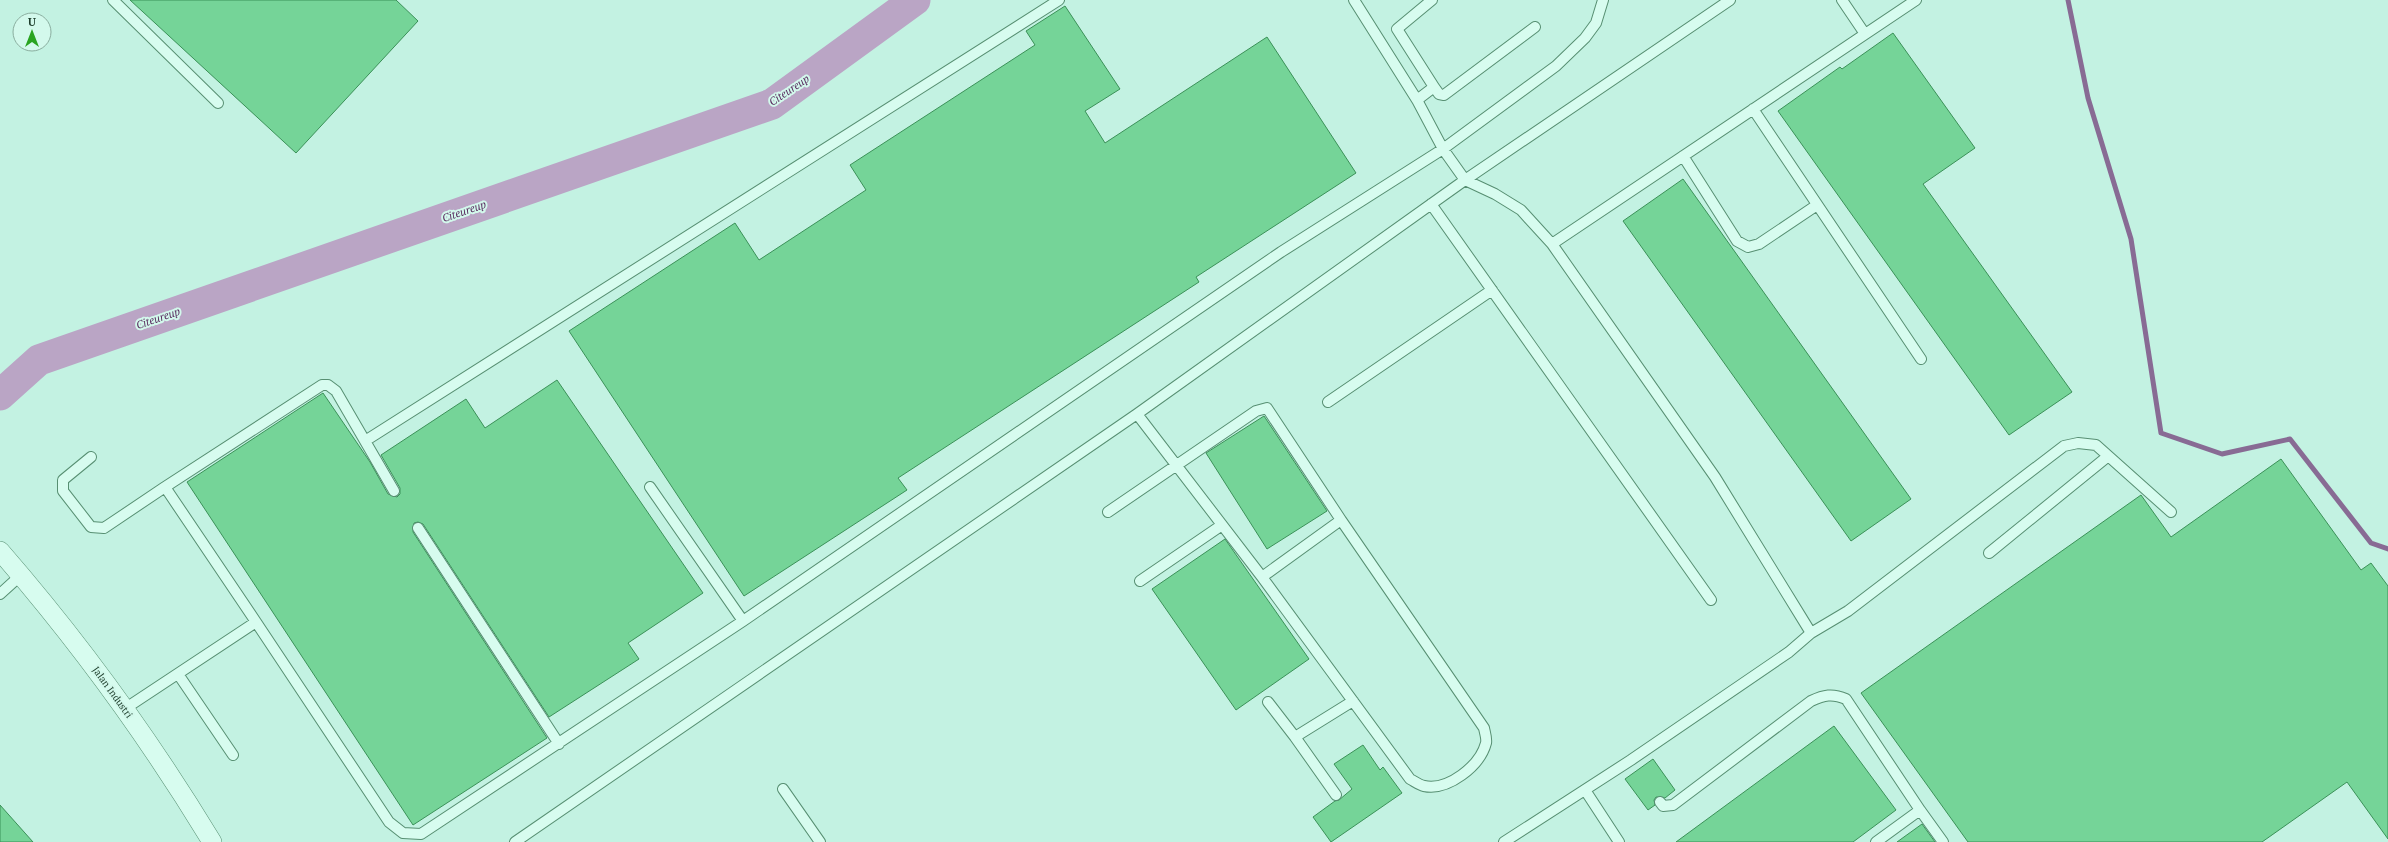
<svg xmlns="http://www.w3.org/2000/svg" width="2388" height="842" viewBox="0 0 2388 842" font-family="'PT Serif',serif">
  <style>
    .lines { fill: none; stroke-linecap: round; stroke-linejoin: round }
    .stream { stroke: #886b94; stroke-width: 5 }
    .river { stroke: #baa5c5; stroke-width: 31 }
    .building { fill: #75d498; stroke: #3b9158 }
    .service-casing { stroke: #578f72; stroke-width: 12 }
    .minor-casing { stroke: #578f72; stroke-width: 20 }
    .service { stroke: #d7fcef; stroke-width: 10 }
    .minor { stroke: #d7fcef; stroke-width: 19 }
    .labels { text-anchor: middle; stroke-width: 4; stroke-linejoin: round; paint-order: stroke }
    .street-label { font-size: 10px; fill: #1d3d2b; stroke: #d3f9ec }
    .water-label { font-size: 11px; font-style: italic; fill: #582b5e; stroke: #d3f9ec }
  </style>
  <rect width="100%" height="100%" fill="#c3f2e2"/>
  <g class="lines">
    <path class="stream" d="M2068 0 2088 98 2131 239 2161 433 2222 454 2290 439 2371 543 2388 549"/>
    <path class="river" d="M0 395 39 360 772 104 915 0"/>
  </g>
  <path class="building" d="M130 0H396L418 21 296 153Z
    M1065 6 1120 89 1085 111 1105 143 1267 37 1356 173 1196 277 1199 282 898 478 907 490 744 596 569 331 735 223 759 260 866 190 850 165 1035 45 1026 31Z
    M1893 33 1975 148 1923 184 2072 392 2009 435 1778 111 1840 67 1842 69Z
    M1683 179 1911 499 1851 541 1623 221Z
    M557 380 703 593 628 643 639 659 549 717 423 524 418 522 414 523 413 532 547 738 413 825 187 482 323 393 370 462 388 494 397 497 400 494V488L381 455 466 399 485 428Z
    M1264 416 1327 511 1267 549 1206 453Z
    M2281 459 2361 570 2371 563 2388 586V839L2347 782 2262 842H1968L1861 693 2141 495 2171 537Z
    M1225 539 1309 659 1236 710 1152 589Z
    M1834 726 1896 810 1853 842H1676Z
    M1363 745 1380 770 1383 767 1402 793 1331 842 1313 817 1335 801 1339 800 1352 789 1334 764Z
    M1653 759 1675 790 1665 798 1656 797 1654 800 1655 805 1648 810 1625 779Z
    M0 805 33 842H0Z
    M1922 824 1935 842H1897Z"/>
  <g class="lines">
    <defs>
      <path id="service" d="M113 0 218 103
        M1354 0 1417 100 1443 149 1556 66 1585 38 1596 23 1603 0
        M1842 0 1865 34
        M1434 87 1439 94 1444 95 1535 27
        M1417 100 1434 87 1397 29 1432 0
        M1753 109 1921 359
        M1683 156 1737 241 1748 247 1759 244 1817 205
        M1431 204 1711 600
        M1552 244 1916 0
        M1328 402 1492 290
        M1137 414 1262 577 1410 779C1414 781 1419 785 1424 786 1448 791 1480 766 1486 743 1487 739 1485 733 1484 728L1341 520 1262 577
        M365 441 394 491
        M91 457 63 480V491L91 527 104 528 165 487
        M650 487 743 621
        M1108 512 1256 411 1267 408 1341 520
        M418 528 559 744
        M1989 553 2107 457
        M1140 581 1222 525
        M0 594 21 575
        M256 622 165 487 322 385H328L336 391 365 441 1059 0
        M1811 633 1848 611 2064 446 2078 443 2096 445 2171 512
        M178 674 233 755
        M1268 702 1295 737 1353 701
        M126 708 256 622 389 822 403 833 421 834 743 621 1281 252 1443 149 1465 180 1730 0
        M1295 737 1336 795
        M783 789 820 842
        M1585 790 1619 842
        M1660 802 1663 806 1673 805 1811 701C1824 695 1832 693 1846 699L1920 810 1876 842
        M1920 810 1943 842
        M515 842 1137 414 1465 180 1495 194 1521 210 1552 244 1715 477 1811 633 1789 652 1631 760 1504 842"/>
      <path id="minor" d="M0 551C80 643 149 738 212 842"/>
    </defs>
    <use href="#service" class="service-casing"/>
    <use href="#minor" class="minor-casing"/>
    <use href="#service" class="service"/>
    <use href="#minor" class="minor"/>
  </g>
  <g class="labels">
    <g class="street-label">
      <text transform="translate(113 692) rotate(54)" y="4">Jalan Industri</text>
    </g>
    <g class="water-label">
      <text transform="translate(789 90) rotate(-34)" y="4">Citeureup</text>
      <text transform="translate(464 211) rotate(-19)" y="4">Citeureup</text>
      <text transform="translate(158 318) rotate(-19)" y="4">Citeureup</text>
    </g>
  </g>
  <g transform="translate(32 32)"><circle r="19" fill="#d3f9ec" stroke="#8aae9f"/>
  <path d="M0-3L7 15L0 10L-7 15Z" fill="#29a421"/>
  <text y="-6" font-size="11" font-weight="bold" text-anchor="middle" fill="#1d3d2b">U</text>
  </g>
</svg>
